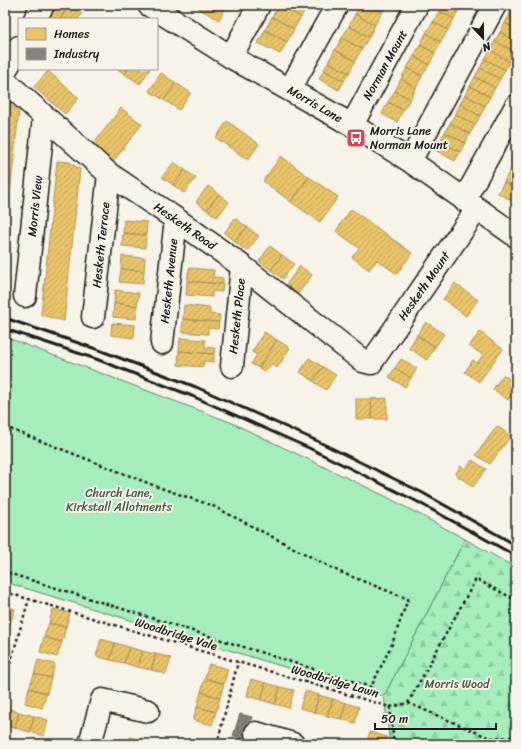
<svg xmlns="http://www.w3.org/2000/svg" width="521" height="749" viewBox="0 0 521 749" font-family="Sriracha,sans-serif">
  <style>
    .forest { fill: url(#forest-firs); stroke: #60846c }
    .garden { fill: #a5edbc; stroke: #60846c }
    .homes { fill: url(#homes-hatch); stroke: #ac9253 }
    .industry { fill: url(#industry-hatch); stroke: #69635f }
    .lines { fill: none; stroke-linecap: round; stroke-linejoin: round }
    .minor-casing { stroke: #1c1c1c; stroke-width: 25 }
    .path { stroke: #1c1c1c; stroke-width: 2.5; stroke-dasharray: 3 3; stroke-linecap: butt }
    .minor { stroke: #f7f3e8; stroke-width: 22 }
    .rail { stroke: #1c1c1c; stroke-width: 3 }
    .labels { text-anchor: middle; stroke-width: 4; stroke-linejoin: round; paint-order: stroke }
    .street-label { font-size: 12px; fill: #1c1c1c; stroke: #f7f3e8 }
    .poi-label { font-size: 12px; fill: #1c1c1c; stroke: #f7f3e8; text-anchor: start }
    .park-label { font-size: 12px; fill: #455b4c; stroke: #f7f3e8 }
  </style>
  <defs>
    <pattern id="forest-firs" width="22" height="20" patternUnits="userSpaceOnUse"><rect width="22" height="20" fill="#a5edbc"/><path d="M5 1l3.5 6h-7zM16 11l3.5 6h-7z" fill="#8dcba1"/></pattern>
    <pattern id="homes-hatch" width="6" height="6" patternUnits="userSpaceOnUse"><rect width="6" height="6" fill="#e9c46a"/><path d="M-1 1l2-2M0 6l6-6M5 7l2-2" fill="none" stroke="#c7a85b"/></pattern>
    <pattern id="industry-hatch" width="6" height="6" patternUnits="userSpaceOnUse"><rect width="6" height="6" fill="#8a817c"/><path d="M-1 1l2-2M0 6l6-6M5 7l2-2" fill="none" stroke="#706965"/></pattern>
  </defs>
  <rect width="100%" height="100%" fill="#f7f3e8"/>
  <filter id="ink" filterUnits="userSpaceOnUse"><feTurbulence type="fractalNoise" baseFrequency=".025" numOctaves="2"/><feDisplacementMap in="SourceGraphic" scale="8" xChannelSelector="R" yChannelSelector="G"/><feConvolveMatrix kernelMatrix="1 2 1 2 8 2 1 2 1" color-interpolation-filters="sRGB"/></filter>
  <g filter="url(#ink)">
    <path class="forest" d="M465 539 516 568V744H390L384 696Z"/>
    <path class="garden" d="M5 337 230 422 385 496 465 539 384 696 360 690 5 582Z"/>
    <path class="homes" d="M5 5H12L6 16 5 15Z
      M52 5H69L60 19H44Z
      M69 5 82 14 78 19H60Z
      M201 5H222L226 7 219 20 199 9Z
      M279 5 301 17 294 29 272 17Z
      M280 5H308L301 17Z
      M360 5H368L382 13 375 25 355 14Z
      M368 5H386L382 13Z
      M442 5H456L460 8 454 19 439 11Z
      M516 5V17L510 14Z
      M439 11 454 19 448 30 433 22Z
      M355 14 375 25 369 37 349 26Z
      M510 14 516 17V29L505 23Z
      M272 17 294 29 287 42 265 30Z
      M433 22 448 30 441 42 426 33Z
      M505 23 516 29V41L500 32Z
      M349 26 369 37 362 49 342 38Z
      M265 30 287 42 280 54 258 43Z
      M500 32 516 41V51L515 52 495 41Z
      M426 33 441 42 435 53 420 45Z
      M342 38 362 49 355 61 335 50Z
      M495 41 515 52 510 62 490 50Z
      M420 45 435 53 429 65 414 56Z
      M335 50 355 61 349 73 328 62Z
      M490 50 510 62 505 70 485 59Z
      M414 56 429 65 422 76 407 68Z
      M485 59 505 70 500 79 480 68Z
      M328 62 349 73 344 81 324 70Z
      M407 68 422 76 416 88 401 79Z
      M480 68 500 79 495 88 475 77Z
      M117 69H128L125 74Z
      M128 69H150L140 84 125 74Z
      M324 70 344 81 339 90 319 79Z
      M48 71 79 98 65 114 34 87Z
      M161 73 176 83 164 100 149 91Z
      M475 77 495 88 490 97 470 86Z
      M401 79 416 88 410 99 395 91Z
      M176 83 191 93 179 110 164 100Z
      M470 86 490 97 485 106 465 95Z
      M395 91 410 99 403 110 388 102Z
      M465 95 485 106 480 116 460 104Z
      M5 101 19 111 5 239Z
      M388 102 403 110 397 122 382 114Z
      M460 104 480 116 475 125 455 114Z
      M121 108 142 124 113 162 92 146Z
      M455 114 475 125 470 134 450 123Z
      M227 121 259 144 248 160 216 138Z
      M450 123 470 134 465 143 445 132Z
      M445 132 465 143 460 152 440 141Z
      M440 141 460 152 455 161 435 150Z
      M281 156 309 177 291 202 263 181Z
      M57 161 69 162 80 169 64 321 41 315Z
      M515 161 516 162V175L509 172Z
      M174 162 185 170 173 185 162 177Z
      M185 170 196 178 184 193 173 185Z
      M509 172 516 175V189L504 182Z
      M309 177 338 197 320 222 291 202Z
      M504 182 516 189V203L498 193Z
      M208 186 219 194 207 210 196 202Z
      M219 194 229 202 217 217 207 210Z
      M351 209 412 253 397 274 377 260 369 270 352 257 359 248 336 231Z
      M235 218 247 227 235 242 224 233Z
      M124 220 147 222 146 235 123 233Z
      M247 227 259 236 247 251 235 242Z
      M123 233 146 235 145 248 122 246Z
      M270 246 282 255 271 270 259 261Z
      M282 255 294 264 283 279 271 270Z
      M122 256 145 258 144 271 121 269Z
      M300 266 312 275 298 294 286 285Z
      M189 268 214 270 213 277 223 278V284L187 281Z
      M121 269 144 271 143 284 119 282Z
      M187 281 223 284 222 292 212 291V297L186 295Z
      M455 283 478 300 466 316 443 299Z
      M115 290 139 293 137 306 114 303Z
      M114 303 137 306 136 319 113 317Z
      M184 305 210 308V314L220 315 219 322 183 319Z
      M183 319 219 322 218 329 208 328V334L182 332Z
      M426 322 444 334 435 347 417 335Z
      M112 323 135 325 134 338 111 335Z
      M264 332 277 340 259 368 251 364 257 355 252 352Z
      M480 332 503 349 479 382 465 372 473 360 477 363 483 355 469 346Z
      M417 335 435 347 427 360 409 348Z
      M180 338 205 340V347L215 348 214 354 179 351Z
      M277 340 290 348 277 368 271 364 265 372 259 368Z
      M179 351 214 354V362L204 361 203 367 178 365Z
      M309 358 323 367 313 381 300 372Z
      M401 359 417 368 411 378 395 368Z
      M323 367 336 375 326 390 313 381Z
      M395 368 411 378 405 387 389 377Z
      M503 375 511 380 515 375H516V389L508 400 493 389Z
      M387 398V419H372L371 399Z
      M356 399H371L372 419H356Z
      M497 426 511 436 490 464 476 455Z
      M472 460 486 469 473 487 455 474 461 466 465 469Z
      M516 476V489L510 485Z
      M5 606 15 609 10 624 5 623Z
      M53 609 70 613 66 627 49 623Z
      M49 623 66 627 62 642 44 637Z
      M44 637 62 642 57 657 40 652Z
      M101 639 115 643 110 660 96 656Z
      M115 643 129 647 124 663 110 660Z
      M129 647 142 651 137 667 124 663Z
      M142 651 156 654 151 670 137 667Z
      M156 654 171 658 166 674 151 670Z
      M38 660 55 664 51 678 34 674Z
      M209 664 228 669 224 684 205 678Z
      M34 674 51 678 47 693 29 688Z
      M205 678 224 684 220 698 201 692Z
      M251 679 266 683 261 700 247 696Z
      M266 683 280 687 275 704 261 700Z
      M280 687 294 690 289 708 275 704Z
      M29 688 47 693 42 708 25 703Z
      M305 691 319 695 314 712 300 708Z
      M201 692 220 698 216 712 197 707Z
      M319 695 333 699 327 716 314 712Z
      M333 699 346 703 341 719 327 716Z
      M346 703 359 707 355 723 341 719Z
      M197 707 216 712 212 725 193 720Z
      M5 708 19 712 15 728 5 726Z
      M19 712 34 716 30 732 15 728Z
      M34 716 48 720 44 736 30 732Z
      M370 732 387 737 385 744H366Z
      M130 737 144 741 143 744H128Z"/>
    <path class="industry" d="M240 714 252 717 245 740 233 736Z"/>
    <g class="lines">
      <defs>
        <path id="minor" d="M149 5 231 57 352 125 410 161 516 236
          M35 19 43 5
          M231 57 259 5
          M5 71 19 47
          M5 81 109 174 176 219 242 266 363 361 371 363 477 209
          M290 89 337 5
          M352 125 417 5
          M410 161 495 5
          M464 200 516 106
          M25 296 44 116
          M93 317 109 174
          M162 343 176 219
          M232 366 242 266
          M256 733 293 744
          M90 744 102 700 148 711"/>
      </defs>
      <use href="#minor" class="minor-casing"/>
      <path class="path" d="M5 427 158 487 213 506 340 572 408 599 392 644 371 687 5 572
        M5 592 238 662 390 707 408 703 476 579 516 600
        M5 681 29 599
        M408 703 490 738 516 737
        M390 707 394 744
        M217 744 238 662
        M480 744 489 738"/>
      <use href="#minor" class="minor"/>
      <path class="rail" d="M5 318 99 350 196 387 313 439 421 492 516 545
        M5 329 96 359 192 396 309 448 416 501 516 556"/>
    </g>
  </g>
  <defs>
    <symbol id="bus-square" viewBox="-11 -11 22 22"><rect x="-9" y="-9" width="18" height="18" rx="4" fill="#d1495b" stroke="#f7f3e8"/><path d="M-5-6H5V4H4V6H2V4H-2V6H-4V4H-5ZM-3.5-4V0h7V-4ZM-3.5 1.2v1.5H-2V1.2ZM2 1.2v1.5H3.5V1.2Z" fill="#fff"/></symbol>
  </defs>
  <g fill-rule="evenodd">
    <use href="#bus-square" x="345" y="127" width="22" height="22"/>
  </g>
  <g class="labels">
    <g class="street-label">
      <text transform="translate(385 65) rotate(-61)" y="4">Norman Mount</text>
      <text transform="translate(315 104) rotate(30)" y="4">Morris Lane</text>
      <text transform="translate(35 206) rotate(-84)" y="4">Morris View</text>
      <text transform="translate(185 226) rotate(35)" y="4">Hesketh Road</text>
      <text transform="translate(101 245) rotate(-84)" y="4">Hesketh Terrace</text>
      <text transform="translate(169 281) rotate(-84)" y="4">Hesketh Avenue</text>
      <text transform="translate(424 286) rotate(-55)" y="4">Hesketh Mount</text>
      <text transform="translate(237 316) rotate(-84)" y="4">Hesketh Place</text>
      <text transform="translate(176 634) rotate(17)" y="4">Woodbridge Vale</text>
      <text transform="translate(335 681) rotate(16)" y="4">Woodbridge Lawn</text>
    </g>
    <g class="poi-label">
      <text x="370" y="135">Morris Lane<tspan x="370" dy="14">Norman Mount</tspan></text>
    </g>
    <g class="park-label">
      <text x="119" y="497">Church Lane,<tspan x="119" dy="14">Kirkstall Allotments</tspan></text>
      <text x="457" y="688">Morris Wood</text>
    </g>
  </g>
  <rect width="521" height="749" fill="none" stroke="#f7f3e8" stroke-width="20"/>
  <rect x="10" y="10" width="501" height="729" fill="none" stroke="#1c1c1c" stroke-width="1.5" filter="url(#ink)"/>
  <rect x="18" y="18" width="140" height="52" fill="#f7f3e8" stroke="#9f9d96"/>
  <rect x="26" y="28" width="20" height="12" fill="#e9c46a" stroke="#9f9d96"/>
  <text x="54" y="38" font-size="12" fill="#1c1c1c">Homes</text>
  <rect x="26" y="48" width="20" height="12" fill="#8a817c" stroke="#9f9d96"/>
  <text x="54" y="58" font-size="12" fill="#1c1c1c">Industry</text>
  <g transform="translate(483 38) rotate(158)" stroke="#f7f3e8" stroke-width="3" paint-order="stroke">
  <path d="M0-3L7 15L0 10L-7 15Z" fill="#1c1c1c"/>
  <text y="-6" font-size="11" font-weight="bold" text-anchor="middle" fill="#1c1c1c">N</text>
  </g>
  <path d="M375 723v6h121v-6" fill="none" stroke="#1c1c1c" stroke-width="2"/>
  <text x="381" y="723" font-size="12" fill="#1c1c1c" stroke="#f7f3e8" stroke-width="3" paint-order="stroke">50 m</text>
</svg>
